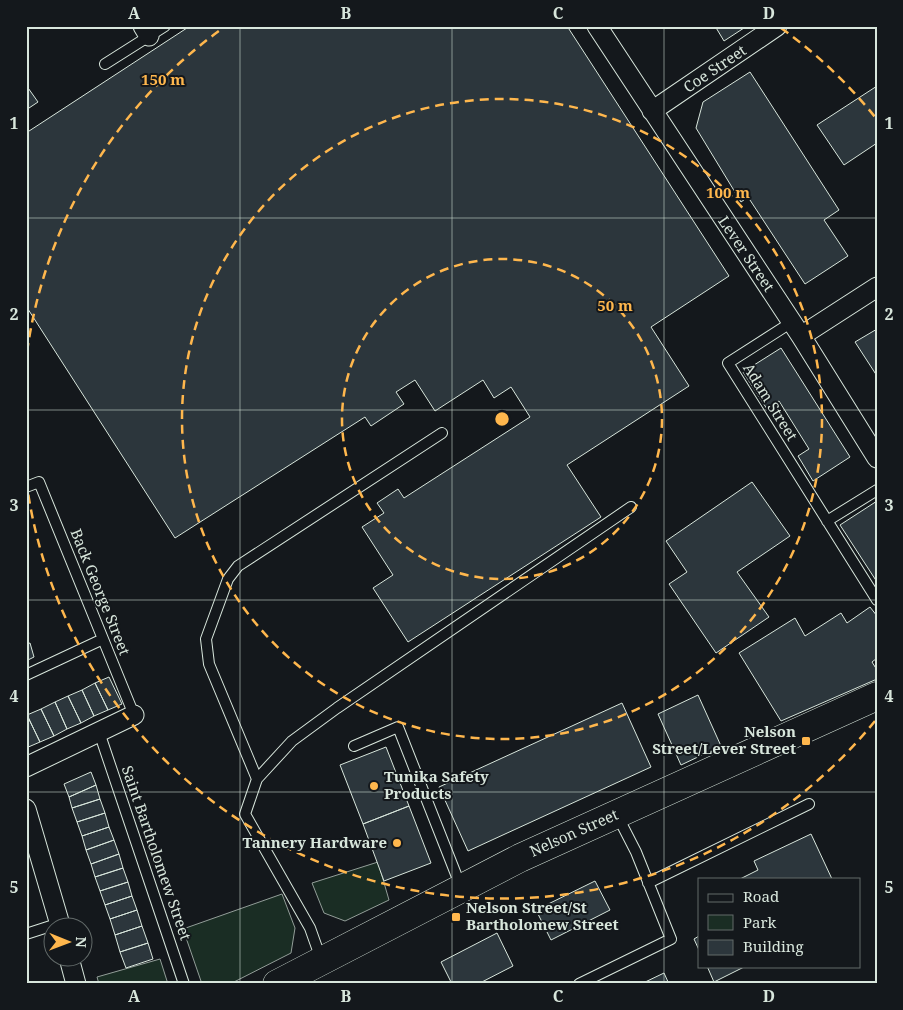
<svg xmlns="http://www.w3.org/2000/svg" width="903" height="1010" viewBox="0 0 903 1010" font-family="'Noto Serif',serif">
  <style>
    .green { fill: #1a2d24; stroke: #939e99 }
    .building { fill: #2c363c; stroke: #d8e6dc }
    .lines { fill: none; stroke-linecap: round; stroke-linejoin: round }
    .lane-casing { stroke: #d8e6dc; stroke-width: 12 }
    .street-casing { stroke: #d8e6dc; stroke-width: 21 }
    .secondary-casing { stroke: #d8e6dc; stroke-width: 29 }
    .lane { stroke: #14181c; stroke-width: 10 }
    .street { stroke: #14181c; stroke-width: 19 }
    .secondary { stroke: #14181c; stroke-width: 28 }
    .grid { fill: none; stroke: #d8e6dc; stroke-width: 1; stroke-opacity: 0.55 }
    .ring { fill: none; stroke: #ffb74d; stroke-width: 2.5; stroke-dasharray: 9 6 }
    .poi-dot { fill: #ffb74d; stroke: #14181c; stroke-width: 2 }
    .labels { text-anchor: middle; stroke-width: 4; stroke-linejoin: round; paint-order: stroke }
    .street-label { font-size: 15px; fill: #d8e6dc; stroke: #14181c }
    .poi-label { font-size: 15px; font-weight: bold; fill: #d8e6dc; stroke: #14181c; text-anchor: end }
    .centre { fill: #ffb74d; stroke: #14181c; stroke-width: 2.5 }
    .ring-label { font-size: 15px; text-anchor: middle; font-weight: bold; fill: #ffb74d; stroke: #14181c; stroke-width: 4; stroke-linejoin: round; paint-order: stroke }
    .neatline { fill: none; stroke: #d8e6dc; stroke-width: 2 }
    .grid-label { font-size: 16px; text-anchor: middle; font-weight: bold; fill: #d8e6dc }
  </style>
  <rect width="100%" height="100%" fill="#14181c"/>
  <path class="green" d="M378 862 389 900 345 921 324 913 312 883Z
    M282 894 295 928 291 953 230 984H202L183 929Z
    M160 959 168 984H99L97 977Z"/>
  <path class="building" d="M190 26H567L729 276 651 327 689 386 567 465 601 517 408 642 373 588 393 575 362 527 384 513 377 503 398 489 404 498 530 417 511 387 494 398 483 380 435 411 415 380 396 392 404 404 371 426 365 417 175 538 26 306V133Z
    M715 26H747L724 41Z
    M750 72 839 210 824 220 848 256 805 284 748 197 741 202 696 128 703 102Z
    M26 85 38 102 26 110Z
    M877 86V143L844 165 817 125Z
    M877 329V376L855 342Z
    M781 348 850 457 813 481 798 456 809 449 779 401 767 409 743 372Z
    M752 482 790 536 737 572 769 617 716 653 669 584 687 572 666 541Z
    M877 501V582L840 525Z
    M870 607 877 616V658L872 662 877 670V679L781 721 739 653 795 618 805 636 841 613 847 623Z
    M30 643 34 657 26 661V644Z
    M109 677 122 704 108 710 95 683Z
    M95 683 108 710 94 716 82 690Z
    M82 690 94 716 81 723 68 696Z
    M698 695 721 746 681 765 658 714Z
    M68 696 81 723 67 729 55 702Z
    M55 702 67 729 54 736 41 709Z
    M622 703 651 767 468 851 439 787Z
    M41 709 54 736 40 742 27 715Z
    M27 715 40 742 26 748V716Z
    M386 747 409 806 363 824 340 765Z
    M91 772 96 785 69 797 64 784Z
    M96 785 100 799 72 808 69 797Z
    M100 799 105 813 77 822 72 808Z
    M409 806 431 863 384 881 363 824Z
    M105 813 109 827 82 836 77 822Z
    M109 827 114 840 86 850 82 836Z
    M811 834 832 879H740L758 870 754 861Z
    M114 840 119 854 91 864 86 850Z
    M119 854 123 868 95 877 91 864Z
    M123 868 128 882 100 891 95 877Z
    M595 881 610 910 551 940 536 910Z
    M128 882 132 896 105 905 100 891Z
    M132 896 137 910 110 919 105 905Z
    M137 910 142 926 115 935 110 919Z
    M142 926 148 943 120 952 115 935Z
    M497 933 513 966 478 984H452L441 962Z
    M699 936V950L694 939Z
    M148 943 153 959 126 968 120 952Z
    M707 966H746L714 982Z
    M664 973 669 984H641Z"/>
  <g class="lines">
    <defs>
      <path id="lane" d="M105 64 165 26
        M792 322 728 363 877 600
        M26 487 39 482 134 715
        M827 521 877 490
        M26 675 103 639
        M99 732 184 984
        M354 746 398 727 461 887
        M257 779 209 664 206 639 228 579 238 566 442 433
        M648 883 809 804
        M26 934 60 923
        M321 959 310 928 245 814 257 779 292 741 337 708 631 507
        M579 984 671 939 636 852 617 815"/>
      <path id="street" d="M143 26 149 36
        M597 26 801 336 877 458
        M652 111 777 26
        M801 336 877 287
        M26 767 134 715
        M26 809 61 928
        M69 958 76 984"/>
      <path id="secondary" d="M277 984 520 858 877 696"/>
    </defs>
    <use href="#lane" class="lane-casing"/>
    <use href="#street" class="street-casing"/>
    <use href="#secondary" class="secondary-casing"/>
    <use href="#lane" class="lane"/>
    <use href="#street" class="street"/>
    <use href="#secondary" class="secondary"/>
  </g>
  <path class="grid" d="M240 26V984M452 26V984M664 26V984M26 218H877M26 410H877M26 600H877M26 792H877"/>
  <g class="ring">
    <circle cx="502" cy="419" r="160"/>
    <circle cx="502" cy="419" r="320"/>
    <path d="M875 721A480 480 0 0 1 27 486M27 352A480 480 0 0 1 223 28M781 28A480 480 0 0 1 875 117"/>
  </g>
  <g class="poi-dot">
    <rect x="801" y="736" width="10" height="10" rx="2.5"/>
    <circle cx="374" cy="786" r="5"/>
    <circle cx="397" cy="843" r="5"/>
    <rect x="451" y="912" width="10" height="10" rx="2.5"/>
  </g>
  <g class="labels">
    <g class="street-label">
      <text transform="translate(715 69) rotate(-34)" y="5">Coe Street</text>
      <text transform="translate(746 254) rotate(56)" y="5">Lever Street</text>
      <text transform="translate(770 402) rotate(58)" y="5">Adam Street</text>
      <text transform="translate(100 592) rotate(68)" y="5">Back George Street</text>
      <text transform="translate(574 833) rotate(-24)" y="5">Nelson Street</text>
      <text transform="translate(156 853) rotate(71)" y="5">Saint Bartholomew Street</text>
    </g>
    <g class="poi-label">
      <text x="796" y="737">Nelson<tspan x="796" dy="17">Street/Lever Street</tspan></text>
      <text x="384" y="782" text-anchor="start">Tunika Safety<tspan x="384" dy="17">Products</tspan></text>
      <text x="387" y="848">Tannery Hardware</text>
      <text x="466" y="913" text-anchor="start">Nelson Street/St<tspan x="466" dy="17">Bartholomew Street</tspan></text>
    </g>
  </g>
  <circle cx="502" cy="419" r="8" class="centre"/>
  <g class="ring-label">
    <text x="163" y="85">150 m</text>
    <text x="728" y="198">100 m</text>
    <text x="615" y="311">50 m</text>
  </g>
  <rect width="903" height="1010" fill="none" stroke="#14181c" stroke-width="55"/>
  <rect x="698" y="878" width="162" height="90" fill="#14181c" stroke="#626a69"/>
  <rect x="708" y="894" width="25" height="8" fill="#14181c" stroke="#626a69"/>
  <text x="743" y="902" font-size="15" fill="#d8e6dc">Road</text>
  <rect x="708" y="915" width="25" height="15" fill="#1a2d24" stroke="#626a69"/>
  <text x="743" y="928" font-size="15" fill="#d8e6dc">Park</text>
  <rect x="708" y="940" width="25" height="15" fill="#2c363c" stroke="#626a69"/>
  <text x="743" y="952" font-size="15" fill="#d8e6dc">Building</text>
  <g transform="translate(68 942) rotate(91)"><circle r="24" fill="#14181c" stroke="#626a69"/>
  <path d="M0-4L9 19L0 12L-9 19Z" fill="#ffb74d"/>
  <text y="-8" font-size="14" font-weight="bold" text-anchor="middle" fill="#d8e6dc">N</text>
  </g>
  <rect x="28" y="28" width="848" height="954" class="neatline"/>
  <g class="grid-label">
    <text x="134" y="19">A</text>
    <text x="346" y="19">B</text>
    <text x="558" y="19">C</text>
    <text x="769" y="19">D</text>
    <text x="14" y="129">1</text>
    <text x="889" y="129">1</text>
    <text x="14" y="320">2</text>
    <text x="889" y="320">2</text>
    <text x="14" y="511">3</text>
    <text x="889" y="511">3</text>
    <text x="14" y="702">4</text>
    <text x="889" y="702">4</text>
    <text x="14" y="893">5</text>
    <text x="889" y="893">5</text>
    <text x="134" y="1002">A</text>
    <text x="346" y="1002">B</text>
    <text x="558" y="1002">C</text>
    <text x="769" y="1002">D</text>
  </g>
</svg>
